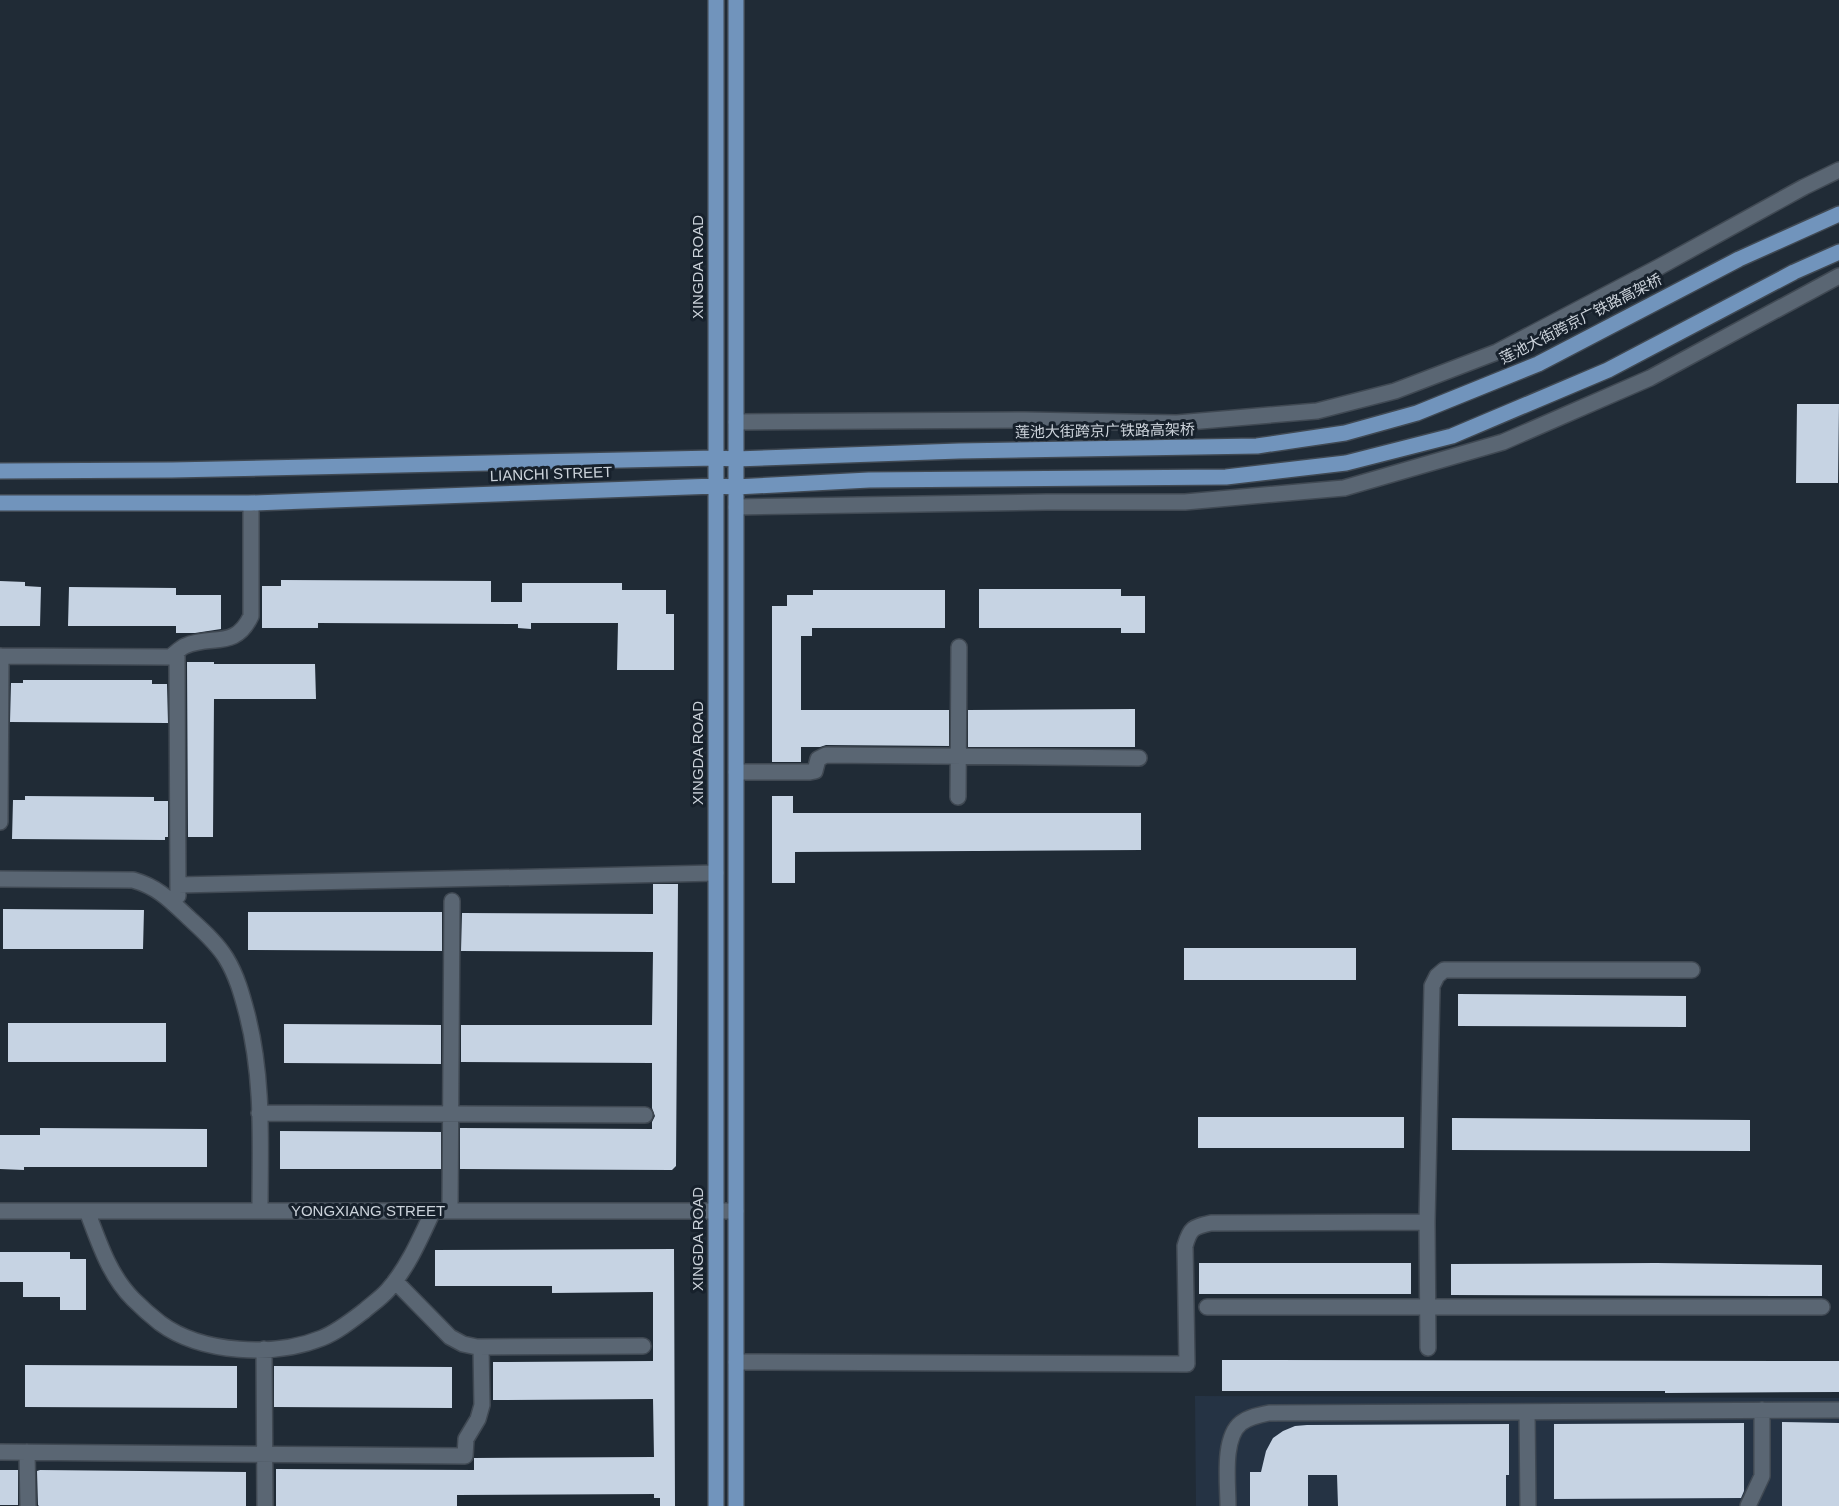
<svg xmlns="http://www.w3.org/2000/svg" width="1839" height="1506" viewBox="0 0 1839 1506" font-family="Helvetica,'Noto Sans SC',sans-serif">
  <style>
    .built { fill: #253344 }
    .building { fill: #c6d3e3 }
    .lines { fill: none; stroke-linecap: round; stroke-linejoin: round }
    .minor-casing { stroke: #404953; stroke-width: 18 }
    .major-casing { stroke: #404953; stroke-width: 18 }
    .minor { stroke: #5a6673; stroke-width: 15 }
    .major { stroke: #7194bc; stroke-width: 15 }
    .labels { text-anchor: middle; stroke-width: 6; stroke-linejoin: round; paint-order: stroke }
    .street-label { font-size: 15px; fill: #ccd3db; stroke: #17212c }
  </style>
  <rect width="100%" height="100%" fill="#202b36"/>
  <path class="built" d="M1195 1396 1839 1398V1506H1196Z"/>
  <path class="building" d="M1797 404H1839L1838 483H1796Z
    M281 580 491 581V602H522V583H622V590H666V614H674V670H617L618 623H531V629L518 628V624L318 623V628H262V586H281Z
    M0 581 25 582V586L41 587 40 626H0Z
    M69 587 176 588V595H221V629L195 633H176V626H68Z
    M979 589H1121V596H1145V633H1121V628H979Z
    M813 590H945V628H812V636H801V710H949V746L826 745 820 747H801V762H772V606H787V595H813Z
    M187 662H214V664H315L316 699H214L213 837H188Z
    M23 680H152V684H167L168 723 10 722 11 683H23Z
    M1135 709V747H968V710Z
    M25 796 154 797V801H168V837H165V840L12 839 13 800H25Z
    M772 796H793V813H1141V850L795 852V883H772Z
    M653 884H678L676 1166 672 1170 460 1169V1128L652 1129V1122L655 1116 652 1108V1063L461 1062V1025H652L653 952 461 951 462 913 653 914Z
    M3 909 144 910 143 949H3Z
    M248 912H442V951L248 950Z
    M1184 948H1356V980H1184Z
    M1458 994 1686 996V1027L1458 1026Z
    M8 1023H166V1062H8Z
    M284 1024 441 1025V1064L284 1063Z
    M1198 1117H1404V1148H1198Z
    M1452 1118 1750 1120V1151L1452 1150Z
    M40 1128 207 1129V1167H24V1170L0 1169V1135H40Z
    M280 1131 441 1132V1169H280Z
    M674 1249 675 1506H660V1498H654V1494L457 1495V1506H276V1469L474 1470V1458L654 1457 653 1399 493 1400V1362L653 1361V1292L552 1293V1286H435V1250Z
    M0 1252H70V1259H86V1310H60V1297H23V1282H0Z
    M1199 1263H1411V1294H1199Z
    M1656 1263 1822 1265V1296L1451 1295V1264Z
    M1222 1360 1839 1361V1392L1665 1393V1391H1222Z
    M25 1365 237 1366V1408L25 1407Z
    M274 1366 452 1367V1408L274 1407Z
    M1782 1422 1839 1423V1506H1782Z
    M1744 1423V1491L1741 1498 1554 1499V1424Z
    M1509 1424V1475H1506V1506H1338L1337 1475H1308V1506H1250V1472H1261L1266 1451 1273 1438 1283 1431 1295 1426 1307 1425Z
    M0 1470H18V1505H0Z
    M40 1470 246 1472V1506H39L38 1505 37 1471Z"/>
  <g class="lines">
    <defs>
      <path id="minor" d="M736 422 1025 420 1177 423 1317 411 1395 391 1497 352 1659 267 1804 187 1839 170
        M736 507 1047 502H1185L1344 488 1503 442 1650 378 1839 276
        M177 653 178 896
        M0 656 170 657C175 654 180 648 185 646 212 634 235 650 251 616V503
        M736 772H810L815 771 818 759 826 755 1139 758
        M958 797 959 647
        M0 822 1 656
        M0 879 133 880C158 887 170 900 189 918 202 930 217 943 226 958 237 976 242 995 247 1014 264 1080 260 1144 260 1211
        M178 885 716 873
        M259 1113 645 1115
        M0 1211H736
        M87 1211C99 1242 109 1275 133 1299 141 1307 151 1316 160 1323 202 1354 275 1357 322 1338 337 1332 351 1321 364 1311 372 1304 381 1298 388 1290 408 1267 420 1239 433 1211
        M450 1211 452 901
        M1427 1222 1432 986 1437 976 1444 970H1692
        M395 1281 450 1337 463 1344 477 1347 643 1346
        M1207 1307H1822
        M264 1349 265 1506
        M736 1362 1187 1364 1185 1246C1190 1228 1193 1227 1211 1223L1427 1222 1428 1348
        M1527 1412 1528 1506
        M0 1452 465 1456 466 1439 478 1419 482 1405 481 1347
        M27 1452 28 1506
        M1228 1506C1228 1483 1222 1438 1241 1423 1249 1417 1259 1415 1269 1413L1839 1410
        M1748 1506 1762 1476V1410"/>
      <path id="major" d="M716 0V1506
        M736 0V1506
        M0 471 172 470 715 458 736 459 959 451 1257 446 1345 433 1417 413 1538 364 1739 259 1839 214
        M0 503H251L716 486 736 487 869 480 1226 477 1346 463 1452 436 1608 370 1794 272 1839 252"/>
    </defs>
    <use href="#minor" class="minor-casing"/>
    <use href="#major" class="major-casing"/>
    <use href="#minor" class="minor"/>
    <use href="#major" class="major"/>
  </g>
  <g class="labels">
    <g class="street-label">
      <text transform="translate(698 267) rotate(-90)" y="5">XINGDA ROAD</text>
      <text transform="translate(1581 319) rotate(-27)" y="5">莲池大街跨京广铁路高架桥</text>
      <text transform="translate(1105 431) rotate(-1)" y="5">莲池大街跨京广铁路高架桥</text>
      <text transform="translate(551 474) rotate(-2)" y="5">LIANCHI STREET</text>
      <text transform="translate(698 753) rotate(-90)" y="5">XINGDA ROAD</text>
      <text x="368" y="1216">YONGXIANG STREET</text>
      <text transform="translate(698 1239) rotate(-90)" y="5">XINGDA ROAD</text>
    </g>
  </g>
</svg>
